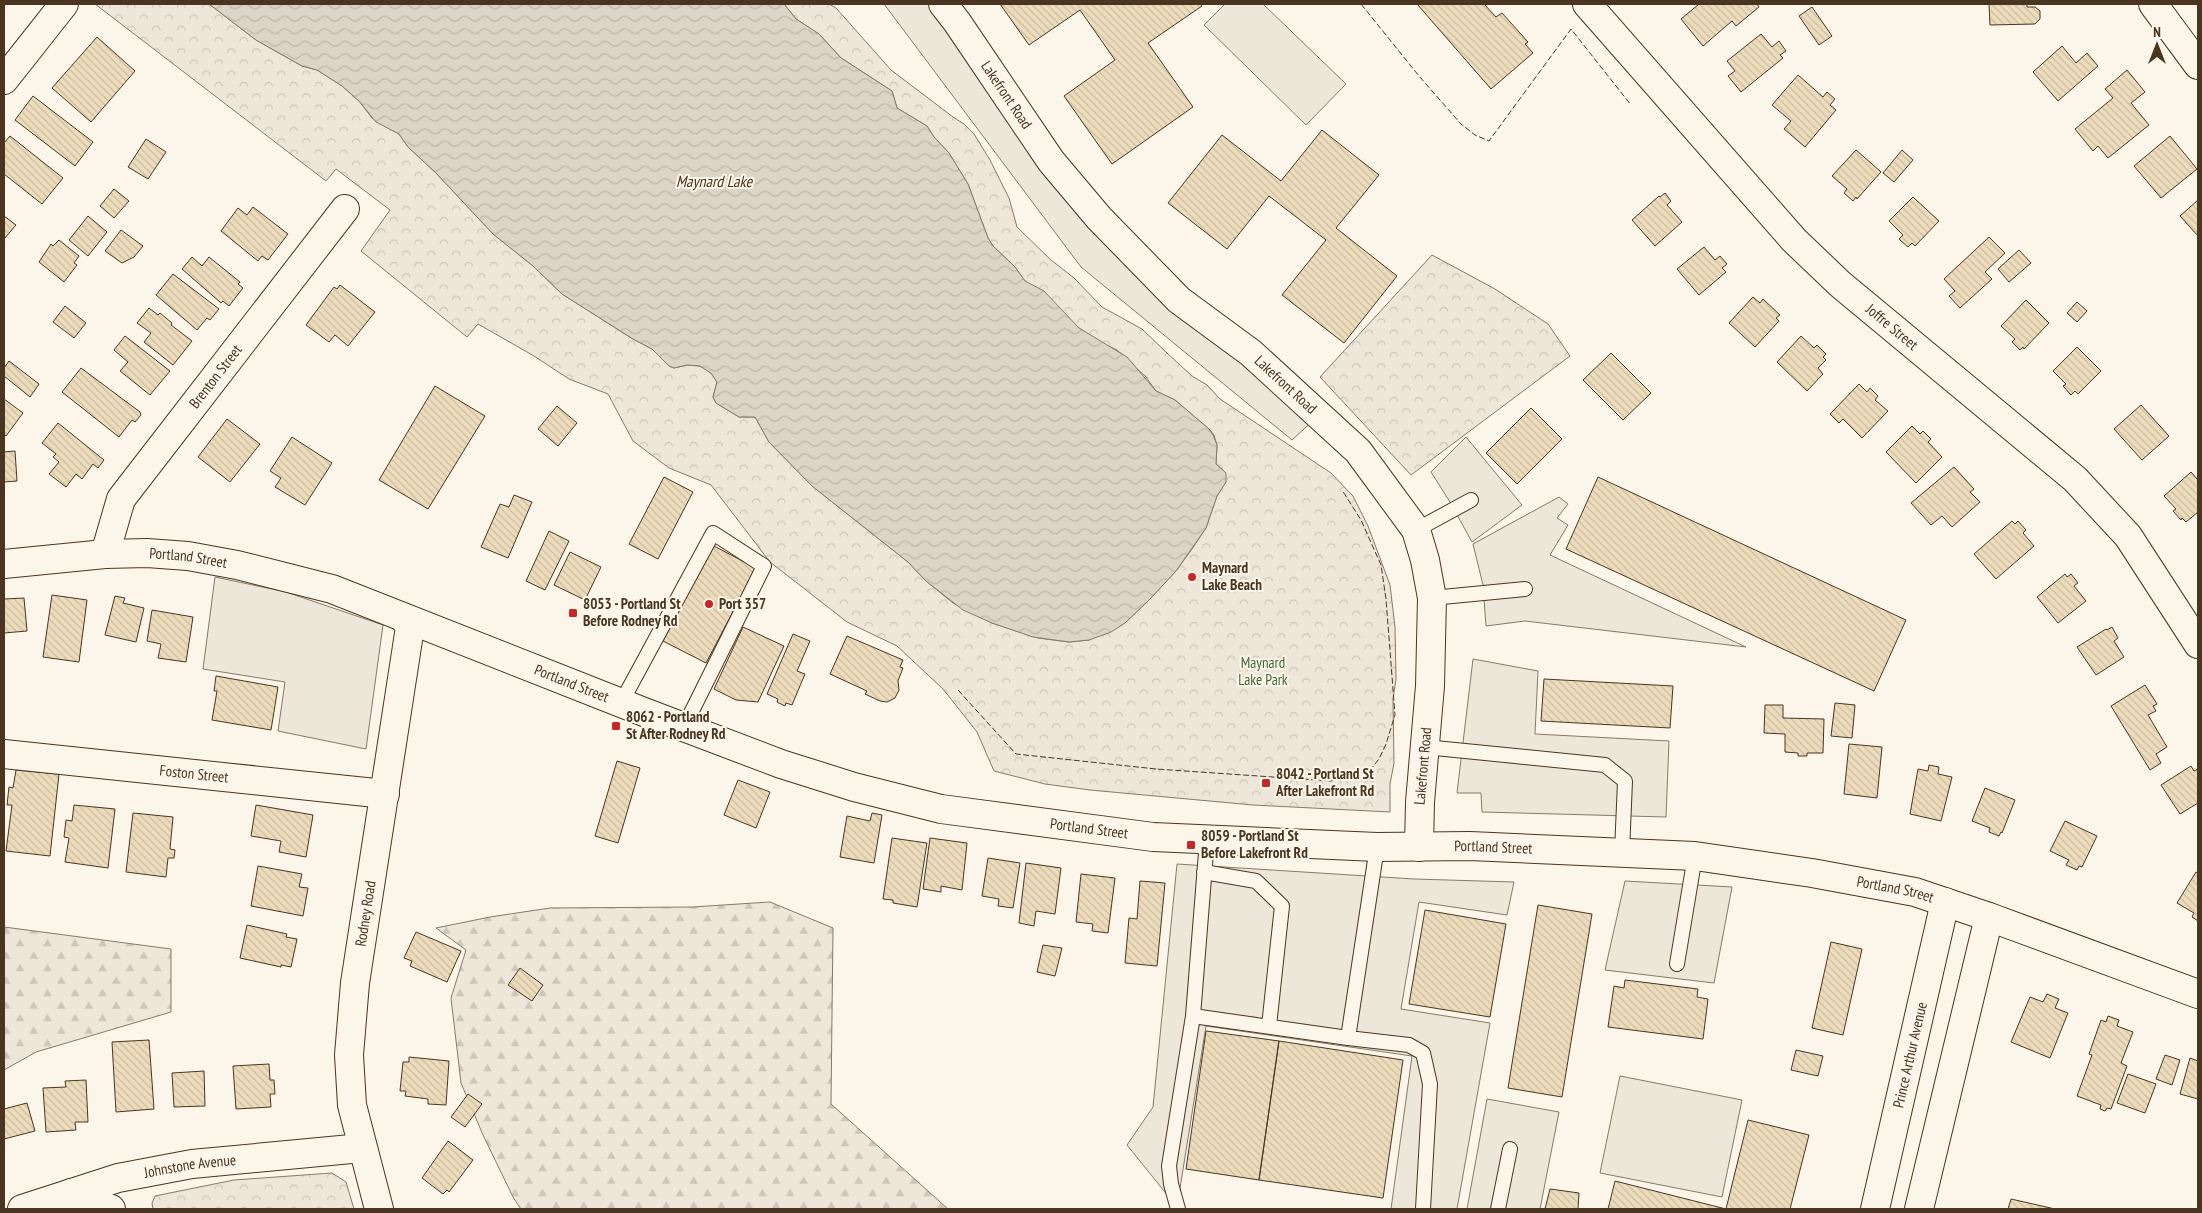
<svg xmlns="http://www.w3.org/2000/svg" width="2202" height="1213" viewBox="0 0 2202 1213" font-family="'PT Sans Narrow',sans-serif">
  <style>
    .forest { fill: url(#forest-firs); stroke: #887966 }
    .park { fill: url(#park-crowns); stroke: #887966 }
    .parking { fill: #ede7d9; stroke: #887966 }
    .water { fill: url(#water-waves); stroke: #887966 }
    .building { fill: url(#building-back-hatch); stroke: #4a3520 }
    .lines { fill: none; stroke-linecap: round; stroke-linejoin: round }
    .lane-casing { stroke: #4a3520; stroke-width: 16 }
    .street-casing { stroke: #4a3520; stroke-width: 30 }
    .secondary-casing { stroke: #4a3520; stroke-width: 30 }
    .lane { stroke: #fbf6e9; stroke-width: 14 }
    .street { stroke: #fbf6e9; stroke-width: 28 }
    .secondary { stroke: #fbf6e9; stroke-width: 28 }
    .fence { stroke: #4a3520; stroke-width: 1; stroke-dasharray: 6 2.5; stroke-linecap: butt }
    .poi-dot { fill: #c62828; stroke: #fbf6e9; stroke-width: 2 }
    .labels { text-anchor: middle; stroke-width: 4; stroke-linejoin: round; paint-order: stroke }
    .street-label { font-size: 15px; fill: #4a3520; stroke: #fbf6e9 }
    .poi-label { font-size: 15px; font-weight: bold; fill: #4a3520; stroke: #fbf6e9; text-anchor: start }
    .park-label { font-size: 15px; fill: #436837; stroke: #fbf6e9 }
    .water-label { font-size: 16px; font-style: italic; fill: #4a3520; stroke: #fbf6e9 }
  </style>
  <defs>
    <pattern id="forest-firs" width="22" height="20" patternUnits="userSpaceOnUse" patternTransform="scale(1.25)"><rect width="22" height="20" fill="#ede6d9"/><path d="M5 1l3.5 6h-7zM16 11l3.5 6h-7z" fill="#cdc6ba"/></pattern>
    <pattern id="park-crowns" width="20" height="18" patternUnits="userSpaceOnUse" patternTransform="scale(1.25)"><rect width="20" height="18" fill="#ede6d9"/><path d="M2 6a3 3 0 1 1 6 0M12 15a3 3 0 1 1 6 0" fill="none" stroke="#cdc6ba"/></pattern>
    <pattern id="water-waves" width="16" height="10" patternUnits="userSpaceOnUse" patternTransform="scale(1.25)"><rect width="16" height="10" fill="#dcd4c6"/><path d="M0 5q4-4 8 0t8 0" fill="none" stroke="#beb7aa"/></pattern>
    <pattern id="building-back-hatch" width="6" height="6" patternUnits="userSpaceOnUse" patternTransform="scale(1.25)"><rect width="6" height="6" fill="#ecdcbc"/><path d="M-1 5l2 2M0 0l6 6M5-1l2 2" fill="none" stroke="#ccbda1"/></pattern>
  </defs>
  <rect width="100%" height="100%" fill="#fbf6e9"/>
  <path class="forest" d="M770 902 833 928 831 1104 948 1209H521L513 1197 483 1135 461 1083 451 998 466 950 436 928 490 917 550 908 692 907Z
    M4 927 171 949V1012L36 1052 4 1070Z"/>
  <path class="park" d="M95 4H209L256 40 302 66 317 70 342 86 359 101 372 118 399 134 408 147 436 173 493 234 533 266 562 294 633 339 652 349 669 366 674 368 687 365 700 366 711 373 717 382 713 397 716 403 739 417H755L769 442 812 486 908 562 926 581 953 603 992 623 1038 638 1069 642 1089 640 1125 623 1149 600 1176 571 1192 549 1206 528 1217 496 1226 482 1223 470 1216 464 1217 445 1214 435 1209 429 1175 400 1156 391 1146 377 1117 350 1100 342 1079 328 1025 281 1015 267 993 246 988 238 968 184 949 153 934 137 927 126 897 108 892 91 841 58 819 34 796 19 784 4H829L836 8 891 70 953 117 964 124 974 134 990 160 1009 198 1017 227 1051 260 1074 278 1102 307 1142 329 1167 353 1192 376 1207 385 1220 399 1331 473 1353 496 1368 526 1390 585 1395 627 1396 679 1393 699 1394 763 1390 784V812L1253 805 1090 790 1045 784 994 771 977 732 943 689 897 646 847 622 770 562 711 485 669 468 633 441 608 394 569 379 534 356 478 324 467 337 361 251 390 210 336 169 326 181Z
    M1432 255 1495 289 1548 324 1570 356 1411 475 1320 377Z
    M332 1173 346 1182 354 1209H153L152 1203 155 1196 234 1180Z"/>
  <path class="parking" d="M884 4H928L1119 253 1317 417 1292 440 1081 267Z
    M1225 4H1263L1346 84 1306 125 1204 25Z
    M1466 437 1522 505 1472 542 1450 502 1431 472Z
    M1559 497 1568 504 1557 518 1568 525 1550 555 1746 647 1525 621 1486 626 1483 585 1473 544Z
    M215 577 286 592 383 625 366 749 278 731 285 682 203 669Z
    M1473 659 1538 671 1535 734 1669 741 1666 817 1482 812 1481 793H1457Z
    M1177 864 1414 879 1514 882 1507 915 1419 902 1401 1009 1490 1023 1457 1209H1391L1412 1056 1206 1026 1177 1207 1127 1145 1153 1107Z
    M1625 881 1732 887 1714 983 1605 970Z
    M1620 1076 1742 1100 1722 1197 1600 1173Z
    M1487 1099 1559 1112 1540 1209H1467Z"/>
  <path class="water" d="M209 4H784L796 19 819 34 841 58 892 91 897 108 927 126 934 137 949 153 968 184 988 238 993 246 1015 267 1025 281 1044 291 1079 328 1127 357 1156 391 1175 400 1209 429 1213 435 1217 445 1216 464 1226 473V482L1217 496 1206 528 1176 571 1149 600 1125 623 1111 632 1089 640 1069 642 1033 637 992 623 963 610 926 581 908 562 812 486 769 442 755 417H739L716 403 713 397 717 382 711 373 700 366 687 365 674 368 669 366 652 349 633 339 562 294 533 266 493 234 436 173 408 147 399 134 376 122 359 101 342 86 317 70 302 66 256 40Z"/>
  <path class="building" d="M1000 4H1200L1202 6 1148 43 1193 107 1112 164 1064 96 1115 60 1080 10 1029 45Z
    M1417 4H1484L1496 17 1502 13 1528 42 1525 44 1533 53 1491 89Z
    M1699 4H1757L1759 7 1736 26 1732 21 1703 46 1681 19Z
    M1989 4H2027V7H2035L2040 11V19L2035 24 1990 25Z
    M1812 7 1832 36 1819 45 1799 16Z
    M1761 34 1772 47 1779 41 1786 51 1780 55 1783 58 1741 92 1728 76 1735 71 1727 61Z
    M97 37 135 71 91 122 52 88Z
    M2062 46 2076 63 2087 53 2098 66 2058 101 2033 72Z
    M2127 70 2145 92 2131 103 2149 125 2108 158 2098 146 2093 151 2075 129 2113 98 2105 89Z
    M1798 75 1823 97 1827 92 1835 99 1830 105 1836 110 1805 147 1784 129 1791 121 1772 105Z
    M33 96 93 142 75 166 15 120Z
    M1322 130 1379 175 1336 228 1397 276 1344 343 1282 295 1326 240 1269 196 1227 249 1168 203 1222 135 1281 181Z
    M10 136 63 178 42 204 4 174V143Z
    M2170 136 2197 169 2161 198 2134 166Z
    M146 139 166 152 148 179 128 167Z
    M1856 150 1881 172 1857 199 1856 197 1853 201 1844 193 1847 189 1832 176Z
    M1902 150 1913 160 1894 182 1883 173Z
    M114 189 129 201 114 218 100 206Z
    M1665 193 1671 201 1667 205 1682 222 1655 246 1632 220 1659 196 1660 197Z
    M1913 197 1939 221 1915 246 1912 243 1908 247 1899 239 1903 235 1889 221Z
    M2198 200V236L2180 216Z
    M253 207 288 234 268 260 262 256 258 261 221 231 238 208 247 215Z
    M4 216 16 225 4 239Z
    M88 216 107 232 88 256 69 240Z
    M121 230 143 246 134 257 122 263 105 251Z
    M1989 237 2005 253 1985 272 1992 279 1960 308 1949 296 1955 291 1944 279Z
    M59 240 79 256 74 263 77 265 64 282 39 262 51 244 53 246Z
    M1704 247 1715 260 1720 256 1727 264 1722 268 1726 272 1699 295 1677 269Z
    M2019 250 2031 263 2009 282 1998 269Z
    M192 257 202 266 209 257 240 282 238 284 243 288 229 306 223 301 221 303 182 269Z
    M173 274 219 309 210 320 207 318 197 330 156 295Z
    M340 285 375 312 348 346 335 335 329 342 306 325 334 287 337 289Z
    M1753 297 1760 303 1763 299 1780 315 1776 318 1779 321 1755 347 1729 323Z
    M2026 300 2049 323 2024 349 2023 347 2020 350 2012 342 2015 339 2001 326Z
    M2077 302 2087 311 2077 322 2067 313Z
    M65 306 86 323 74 338 53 322Z
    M149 308 158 315 160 313 172 323 171 325 192 341 173 365 144 342 151 333 137 323Z
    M125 336 170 371 150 395 120 371 128 362 114 350Z
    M1801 336 1814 348 1817 345 1826 354 1823 357 1826 360 1818 368 1823 374 1807 391 1777 362Z
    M2077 347 2101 371 2078 394 2075 391 2071 395 2063 386 2066 384 2053 371Z
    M1611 353 1651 393 1623 420 1583 380Z
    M9 361 39 384 30 397 4 376V368Z
    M81 368 140 412 141 415 135 422 132 420 119 437 62 392Z
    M1859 384 1867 392 1870 388 1878 396 1875 400 1888 411 1862 438 1843 419 1839 423 1830 414Z
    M435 386 485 416 428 509 379 480Z
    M4 399 23 413 6 436 4 434Z
    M2141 405 2169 436 2142 460 2114 429Z
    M557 406 577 423 558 446 538 429Z
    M1531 408 1562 439 1517 484 1486 453Z
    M227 419 260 444 230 482 198 457Z
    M58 423 104 460 98 468 93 464 82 479 76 474 66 487 49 474 59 462 53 457 56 454 42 443Z
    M1912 426 1920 434 1923 431 1931 439 1928 442 1942 457 1916 483 1886 452Z
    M292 437 332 463 305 505 275 487 281 478 270 471Z
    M15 451 17 481 4 482V452Z
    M1954 467 1974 489 1970 492 1980 502 1952 527 1942 516 1931 525 1911 503Z
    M2191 472 2198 480V512L2186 522 2182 518 2181 520 2173 511 2176 509 2164 496Z
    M664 477 693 492 658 559 629 544Z
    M1598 477 1906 620 1874 691 1566 549Z
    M514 495 532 502 508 558 481 547 500 504 509 507Z
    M2012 521 2015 524 2018 521 2026 530 2023 533 2034 546 1996 579 1974 554Z
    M549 531 569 541 545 590 526 581Z
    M712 545 756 568 706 663 663 641Z
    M570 552 601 567 585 600 554 585Z
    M2065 574 2067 577 2071 574 2078 583 2074 586 2086 601 2058 623 2037 597Z
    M52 595 87 600 79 662 43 657Z
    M115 596 125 598 123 603 144 608 136 642 105 635Z
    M24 598 27 631 4 633V599Z
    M152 610 193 617 186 662 158 658 161 644 147 641Z
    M743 627 784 646 758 702 736 700 714 689Z
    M2112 627 2118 638 2114 641 2124 657 2096 675 2077 647 2106 629 2107 630Z
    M793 634 810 641 797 671 805 674 792 705 786 703 785 706 777 702 778 699 767 694Z
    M847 636 903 660 900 667 903 668 898 681 899 690 895 698 887 702 880 701 865 694 867 691 830 674Z
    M216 676 278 687 271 730 212 720 217 691H214Z
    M1544 679 1673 686 1670 728 1541 721Z
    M2145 685 2157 704 2153 706 2156 711 2148 715 2167 747 2156 754 2161 763 2150 770 2111 706Z
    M1835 703 1855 705 1852 738 1831 736Z
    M1765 705H1783V718L1824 719 1823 753H1807V756H1798V753L1785 752V734L1764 733Z
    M1849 744 1882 747 1877 798 1844 794Z
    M617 761 640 768 618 843 595 836Z
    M1929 765 1939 767 1938 774 1952 777 1941 821 1910 814 1918 769 1928 771Z
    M2191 766 2194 771 2198 769V803L2180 814 2161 785Z
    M16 770 59 774 50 856 6 851 12 805H7L9 787 13 788Z
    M738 780 770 792 756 828 724 815Z
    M1985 788 2015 800 2002 833 2001 832 1999 836 1989 832 1990 828 1972 821Z
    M74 805 115 809 108 868 65 862 69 838 64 837 66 820 72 821Z
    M256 805 313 815 306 857 279 852 281 841 251 836Z
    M133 813 173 817 170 849 175 850 174 858H168L166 877 126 872Z
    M872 813 882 815 874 863 840 857 847 816 870 821Z
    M2065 821 2097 836 2082 867 2079 866 2077 870 2066 865 2069 860 2050 851Z
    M892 838 927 843 917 907 893 903V900L883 899Z
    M930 838 967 843 962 890 941 886V892L923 889Z
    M988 858 1020 863 1013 908 998 906 999 899 982 896Z
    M1026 863 1061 868 1055 914 1036 911 1034 926 1019 923Z
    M258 866 302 874 299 887 308 888 303 916 251 906Z
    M2196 872 2198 873V921L2192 917 2194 913 2177 903Z
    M1081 874 1115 878 1108 933 1092 931 1093 924 1076 922Z
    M1140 881 1165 883 1157 966 1125 963 1129 918 1137 919Z
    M1538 905 1592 914 1562 1097 1508 1088Z
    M1425 910 1506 924 1490 1017 1409 1004Z
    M247 925 287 934 286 937 297 939 291 967 281 965V967L240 958Z
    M416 932 461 951 447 982 410 966 412 961 404 958Z
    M1831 942 1862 949 1843 1035 1812 1028Z
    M1043 945 1062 948 1055 976 1037 972Z
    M520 968 543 985 532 1001 508 985Z
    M1625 980 1698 989 1697 997 1708 999 1703 1039 1608 1027 1614 986 1624 988Z
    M2047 994 2059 999 2055 1008 2068 1013 2050 1058 2011 1042 2030 997 2043 1002Z
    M2108 1016 2119 1020 2117 1026 2133 1032 2121 1063 2127 1066 2111 1109 2107 1108 2105 1111 2100 1109 2101 1105 2077 1096 2092 1055 2089 1054 2101 1020 2106 1022Z
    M1206 1031 1279 1041 1259 1180 1186 1169Z
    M149 1040 154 1109 116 1112 112 1042Z
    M1279 1041 1403 1060 1383 1198 1259 1180Z
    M1796 1050 1823 1056 1818 1076 1791 1070Z
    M2165 1055 2180 1060 2172 1085 2156 1079Z
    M409 1057 449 1061 446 1105 428 1104V1099L405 1096 406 1091H400L403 1062H409Z
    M2190 1058 2198 1061V1099L2180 1094Z
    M269 1064 270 1080H274L275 1094H270L271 1107 236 1109 233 1066Z
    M204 1071 205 1106 174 1107 172 1073Z
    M2128 1074 2156 1084 2145 1113 2117 1103Z
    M86 1080 88 1122H75L76 1130 46 1132 43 1088 66 1087 65 1081Z
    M468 1094 482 1104 465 1127 451 1117Z
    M27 1103 35 1131 4 1139V1109Z
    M1748 1120 1809 1135 1790 1209H1726Z
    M448 1141 473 1160 449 1192 447 1190 443 1194 422 1178Z
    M1615 1181 1726 1209H1608Z
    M1550 1189 1579 1193 1578 1209H1545Z
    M2011 1199 2055 1209H2008Z"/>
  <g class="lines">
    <defs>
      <path id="lane" d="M1416 530 1471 500
        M1432 598 1525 589
        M621 703 713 533 764 566 684 727
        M1425 747 1605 765 1625 781 1622 852
        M1204 872 1256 881 1282 906 1269 1026
        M1677 964 1695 856
        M1193 1016 1348 1038 1377 847
        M1348 1038 1409 1045 1423 1053 1430 1084 1423 1209
        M1178 1209 1171 1184 1169 1166 1193 1016 1207 840
        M1498 1209 1510 1149"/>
      <g id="street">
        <path id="s1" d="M943 4 957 22 1051 161 1099 218 1179 300 1251 353 1358 451 1416 530 1425 560 1432 598 1430 686 1420 802 1419 847"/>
        <path id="s2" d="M1587 4 1794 240 1840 284 2075 479 2128 536 2198 644"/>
        <path d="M2153 4 2198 65"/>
        <path d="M4 80 64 4"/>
        <path id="s3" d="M105 554 121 499 345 209"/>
        <path id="s4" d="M4 754 385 794"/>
        <path d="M71 1193 111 1209"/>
        <path id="s5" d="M22 1209 118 1178 192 1164 362 1148"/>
        <path id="s6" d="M379 1209 352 1105 349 1055 355 983 410 627 404 618"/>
      </g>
      <g id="secondary">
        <path id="s7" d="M4 564 105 554 147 553 188 556 237 565 332 589 644 712 781 764 854 787 941 809 1153 837 1377 847 1470 846 1695 856 1812 873 1915 892 1989 917 2198 994"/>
        <path id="s8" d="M1875 1209 1945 902"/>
        <path d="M1919 1209 1989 917"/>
      </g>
    </defs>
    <use href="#lane" class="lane-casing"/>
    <use href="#street" class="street-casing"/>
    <use href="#secondary" class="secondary-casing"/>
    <use href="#lane" class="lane"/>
    <use href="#street" class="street"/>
    <use href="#secondary" class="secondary"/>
    <path class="fence" d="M1361 4 1419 76 1461 124 1475 135 1489 141 1571 29 1631 105
      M958 690 1016 754 1156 769 1331 781 1371 769 1379 759 1386 744 1395 715 1386 599 1381 565 1361 520 1342 490"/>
  </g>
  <g class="poi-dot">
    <circle cx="1192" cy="577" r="5"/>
    <circle cx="709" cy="604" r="5"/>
    <rect x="568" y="608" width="10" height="10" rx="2.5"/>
    <rect x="611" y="721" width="10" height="10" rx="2.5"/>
    <rect x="1261" y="778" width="10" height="10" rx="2.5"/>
    <rect x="1186" y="840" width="10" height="10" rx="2.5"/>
  </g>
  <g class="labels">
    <g class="street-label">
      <text dy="5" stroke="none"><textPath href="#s1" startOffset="111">Lakefront Road</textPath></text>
      <text dy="5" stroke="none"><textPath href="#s2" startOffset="445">Joffre Street</textPath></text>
      <text dy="5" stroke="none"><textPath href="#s3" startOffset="212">Brenton Street</textPath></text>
      <text dy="5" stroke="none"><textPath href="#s1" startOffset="516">Lakefront Road</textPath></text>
      <text dy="5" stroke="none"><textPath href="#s7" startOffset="185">Portland Street</textPath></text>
      <text dy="5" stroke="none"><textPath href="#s7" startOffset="590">Portland Street</textPath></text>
      <text transform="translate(1423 766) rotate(-85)" y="5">Lakefront Road</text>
      <text dy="5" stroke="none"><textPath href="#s4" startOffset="191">Foston Street</textPath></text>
      <text dy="5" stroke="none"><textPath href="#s7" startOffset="1130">Portland Street</textPath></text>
      <text dy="5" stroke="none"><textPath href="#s7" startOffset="1535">Portland Street</textPath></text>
      <text dy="5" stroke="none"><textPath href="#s7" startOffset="1940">Portland Street</textPath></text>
      <text dy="5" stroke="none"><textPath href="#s6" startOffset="300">Rodney Road</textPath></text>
      <text dy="5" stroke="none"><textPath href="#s8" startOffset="158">Prince Arthur Avenue</textPath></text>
      <text dy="5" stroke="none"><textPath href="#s5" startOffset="174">Johnstone Avenue</textPath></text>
    </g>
    <g class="poi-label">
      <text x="1202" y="573">Maynard<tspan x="1202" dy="17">Lake Beach</tspan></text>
      <text x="583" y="609">8053 - Portland St<tspan x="583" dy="17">Before Rodney Rd</tspan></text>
      <text x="719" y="609">Port 357</text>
      <text x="626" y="722">8062 - Portland<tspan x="626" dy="17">St After Rodney Rd</tspan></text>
      <text x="1276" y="779">8042 - Portland St<tspan x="1276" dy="17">After Lakefront Rd</tspan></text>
      <text x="1201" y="841">8059 - Portland St<tspan x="1201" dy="17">Before Lakefront Rd</tspan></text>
    </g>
    <g class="park-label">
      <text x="1263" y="668">Maynard<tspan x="1263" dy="17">Lake Park</tspan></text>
    </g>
    <g class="water-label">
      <text x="714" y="187">Maynard Lake</text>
    </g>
  </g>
  <rect width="2202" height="1213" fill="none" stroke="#4a3520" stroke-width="10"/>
  <g transform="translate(2157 45)" stroke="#fbf6e9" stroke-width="4" paint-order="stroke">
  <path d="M0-4L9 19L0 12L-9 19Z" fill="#4a3520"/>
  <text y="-8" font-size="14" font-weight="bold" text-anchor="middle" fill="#4a3520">N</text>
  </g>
</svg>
